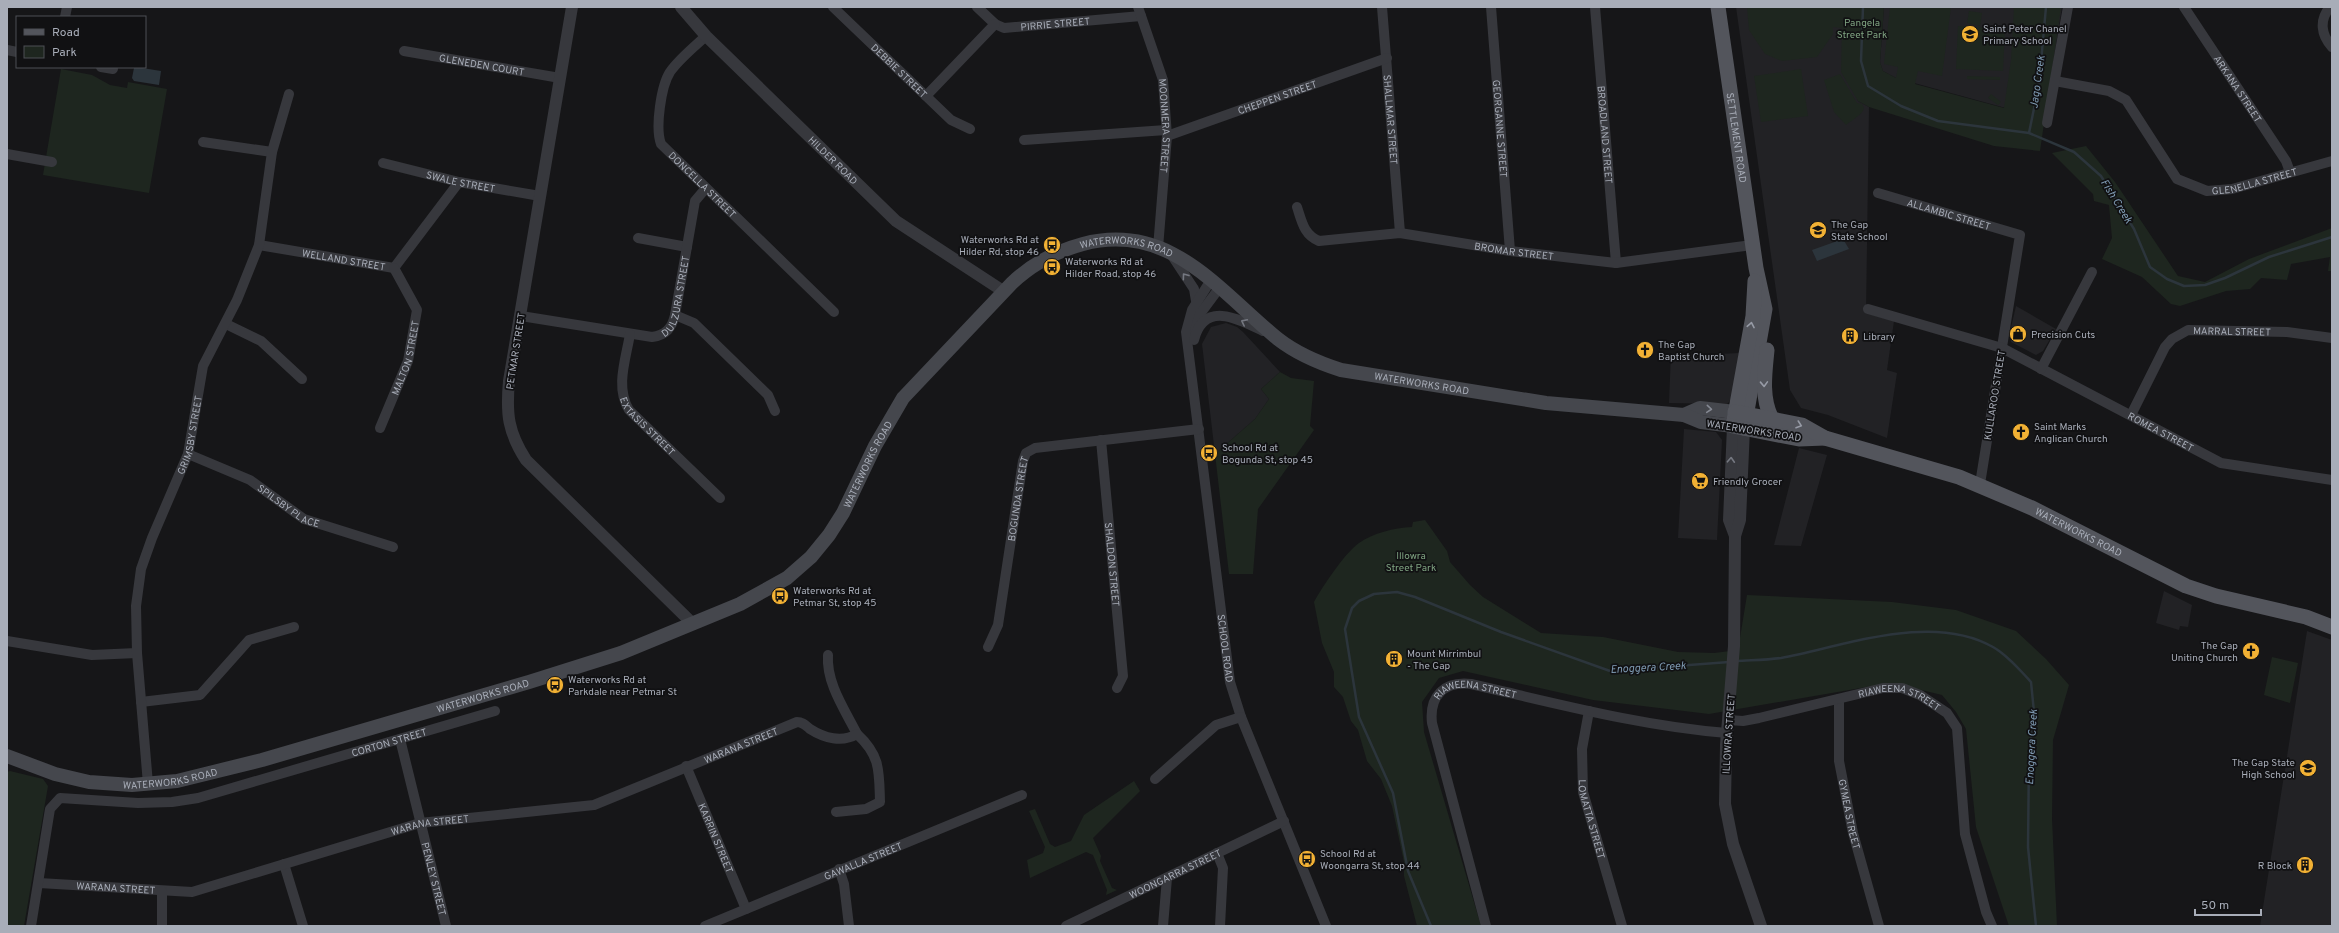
<svg xmlns="http://www.w3.org/2000/svg" width="2339" height="933" viewBox="0 0 2339 933" font-family="Overpass,sans-serif">
  <style>
    .built { fill: #222225 }
    .green { fill: #1e261f }
    .water { fill: #2c353c }
    .lines { fill: none; stroke-linecap: round; stroke-linejoin: round }
    .stream { stroke: #2c353c; stroke-width: 2.5 }
    .minor { stroke: #37383d; stroke-width: 10 }
    .tertiary { stroke: #37383d; stroke-width: 12 }
    .secondary { stroke: #45474d; stroke-width: 14 }
    .primary { stroke: #53555c; stroke-width: 15 }
    .oneway { stroke: #757881 }
    .oneway2 { stroke: #979ba6 }
    .oneway3 { stroke: #858993 }
    .labels { text-anchor: middle; stroke-width: 3.5; stroke-linejoin: round; paint-order: stroke }
    .park-label { font-size: 10px; fill: #7fa381; stroke: #111113 }
    .street-label { font-size: 10px; fill: #a8adb8; stroke: #111113 }
    .poi-label { font-size: 10px; fill: #a8adb8; stroke: #111113; text-anchor: start }
    .water-label { font-size: 11px; font-style: italic; fill: #7f9bb3; stroke: #111113 }
  </style>
  <rect width="100%" height="100%" fill="#161618"/>
  <path class="built" d="M1736 7H1843L1858 101 1869 107 1866 313 1894 321 1887 370 1897 373 1887 438 1828 415 1801 408 1790 390Z
    M1884 7H2062L2045 112 2013 110 1896 78 1883 71 1880 62Z
    M2016 306 2056 329 2043 351 2036 355 2011 342 2010 332Z
    M1226 323 1237 327 1243 332 1280 372 1261 389 1269 399 1255 419 1215 454 1202 344 1211 327Z
    M1671 353 1702 355 1739 353 1731 400 1727 404 1669 403Z
    M1684 429 1716 432 1722 440 1717 540 1678 538Z
    M1799 448 1827 455 1801 546 1774 545Z
    M2164 591 2192 605 2188 627 2180 626 2179 630 2156 623Z
    M2307 631 2332 640V926H2260Z"/>
  <path class="green" d="M1747 7H1884L1880 62 1883 71 1896 78 1898 67 1884 64 1890 7H1951L1942 76 1918 71 1915 84 2004 108 2011 60 2014 7H2061L2040 151 1994 146 1869 107 1858 101 1841 72 1842 28 1833 27V34L1817 57 1782 61 1765 54 1749 30Z
    M1969 11 1982 13 1980 26 1967 23Z
    M1958 26 2005 28 2003 71 1956 69Z
    M61 69 92 75 110 85 127 88 128 82 167 89 149 193 43 175Z
    M1801 69 1808 116 1761 122 1754 76Z
    M1840 74 1857 103 1862 104 1864 108C1863 114 1851 121 1846 125L1834 112 1824 80Z
    M1967 76 2000 77V80L1967 79Z
    M1991 94 2001 102 1998 105 1988 98Z
    M2086 146 2115 182 2178 276 2205 282 2249 259 2332 228V271H2328L2330 257 2291 264 2287 280 2261 278 2250 289 2226 291 2180 306 2171 304 2142 277 2102 259 2112 238 2109 205 2094 201 2093 194 2052 153Z
    M1280 372 1291 378 1314 381 1310 426 1314 430 1258 509 1253 574H1229L1215 454 1255 419 1269 399 1261 389Z
    M1425 520 1447 551 1450 562 1470 585 1483 597 1541 633 1603 637 1678 652 1714 653 1738 650 1747 595 1892 602 1956 610 2016 631 2046 659 2069 685 2053 740 2052 819 2057 926H2009L1976 827 1966 729 1956 712 1942 695 1905 686 1884 684 1709 714 1593 700 1463 671 1439 678 1422 702 1424 732 1481 926H1417L1404 876V862L1392 806 1381 779 1367 761 1358 730 1351 721 1343 697 1334 687V672L1322 643 1314 602C1323 586 1344 554 1359 543 1373 533 1394 528 1412 527L1413 522Z
    M2272 657 2298 663 2290 703 2264 695Z
    M10 771 43 779 48 786 24 926H7V772Z
    M1134 781 1140 791 1093 838 1101 856 1100 861 1112 888 1117 890 1106 895 1107 890 1093 855 1086 852 1030 878 1027 860 1043 853 1045 847 1029 811 1035 809 1050 844 1055 847 1071 841 1084 815Z"/>
  <path class="water" d="M136 67 161 71 159 85 134 81 132 78 134 68Z
    M1843 239 1849 249 1817 261 1812 250Z"/>
  <g class="lines">
    <path class="stream" d="M1863 7 1861 61 1868 86 1901 106 1938 121 2029 133 2074 152 2101 176 2134 229 2150 267 2167 279 2184 286 2205 285 2225 278 2269 257 2332 237
      M2029 133 2039 84 2046 7
      M1736 661C1751 660 1766 660 1781 658 1845 646 1932 612 1993 647 2007 655 2020 670 2031 682L2034 712 2029 755 2028 847 2036 926
      M1431 926 1408 871 1393 793 1359 717 1345 629 1352 608 1359 601 1374 594 1397 592 1415 597 1501 632 1610 671 1729 662"/>
    <g class="minor">
      <path id="s1" d="M833 7 951 120 970 129"/>
      <path id="s2" d="M977 7 995 24 1004 28 1141 16"/>
      <path id="s3" d="M1138 7 1163 80 1167 136 1158 248"/>
      <path id="s4" d="M1382 7 1400 233"/>
      <path id="s5" d="M1491 7 1510 251"/>
      <path id="s6" d="M1595 7 1616 263"/>
      <path id="s7" d="M2184 7 2286 161 2290 172"/>
      <path d="M2330 7C2319 20 2321 35 2332 47"/>
      <path d="M65 17 67 7"/>
      <path id="s8" d="M706 36C694 47 679 59 670 72 661 86 655 128 661 144L834 312"/>
      <path d="M7 50 17 52"/>
      <path id="s9" d="M404 51 560 78"/>
      <path d="M101 67 113 69"/>
      <path id="s10" d="M2055 81 2109 91 2126 100 2177 179 2207 191 2232 189 2332 161"/>
      <path d="M926 96 995 24"/>
      <path d="M2047 123 2068 7"/>
      <path id="s11" d="M1167 136 1387 58"/>
      <path d="M1024 140 1166 130"/>
      <path d="M203 142 272 152"/>
      <path d="M7 154 52 162"/>
      <path id="s12" d="M383 163 459 182 540 196"/>
      <path id="s13" d="M1878 193 2020 235 1980 484"/>
      <path id="s14" d="M1297 207C1302 222 1304 235 1319 241L1400 233 1510 251 1616 263 1752 245"/>
      <path d="M638 238 687 247"/>
      <path id="s15" d="M259 245 394 268 459 182"/>
      <path d="M1171 254 1194 289 1196 301"/>
      <path id="s16" d="M1211 280 1192 310 1186 332 1230 682 1241 717 1326 926"/>
      <path id="s17" d="M1868 309 2002 348 2221 463 2332 480"/>
      <path d="M675 315 694 323 768 395 775 411"/>
      <path id="s18" d="M521 316 652 337C666 335 672 328 675 315L695 201 706 188"/>
      <path d="M226 324 261 341 302 379"/>
      <path d="M1195 331 1200 314 1220 287"/>
      <path id="s19" d="M630 334C626 359 615 387 629 410L720 498"/>
      <path d="M1194 340C1204 300 1239 319 1263 331"/>
      <path d="M2041 369 2092 272"/>
      <path id="s20" d="M2131 415 2165 347 2172 339 2188 330 2287 332 2332 338"/>
      <path id="s21" d="M380 428 408 361 417 310 394 268"/>
      <path id="s22" d="M1101 440 1123 676 1117 688"/>
      <path id="s23" d="M188 454 250 480 304 519 393 547"/>
      <path d="M7 641 92 655 137 653"/>
      <path id="s24" d="M988 647 998 625 1023 461 1026 453 1035 448 1199 429"/>
      <path d="M828 655C826 683 845 710 857 734"/>
      <path id="s25" d="M1839 699V761L1853 833 1879 926"/>
      <path d="M141 702 200 695 249 640 294 627"/>
      <path id="s26" d="M1589 711 1582 749 1583 792 1622 926"/>
      <path id="s27" d="M1729 720 1743 721 1759 718 1883 688H1902L1920 695 1947 713 1957 728 1965 834 1986 912 1992 926"/>
      <path id="s28" d="M400 739 446 926"/>
      <path id="s29" d="M686 766 746 909"/>
      <path d="M1155 779 1216 725 1241 717"/>
      <path id="s30" d="M148 784 137 653 136 606 141 569 152 538 188 454 203 366 237 300 259 245 272 152 289 94"/>
      <path d="M1217 853 1223 868 1220 926"/>
      <path d="M284 864 303 926"/>
      <path d="M839 869 844 884 849 926"/>
      <path id="s31" d="M39 883 192 892 420 823 594 805 797 722C803 722 805 725 810 729 824 738 842 743 857 734 881 756 879 772 880 802L866 809 836 812"/>
      <path id="s32" d="M31 926 50 809 60 798 138 803 172 802 198 798 495 711"/>
      <path d="M162 926V891"/>
      <path id="s33" d="M705 926 1022 795"/>
      <path id="s34" d="M1066 926 1284 821"/>
      <path d="M1163 926 1167 878"/>
      <path id="s35" d="M1486 926 1432 723C1429 696 1444 681 1471 684 1555 703 1640 726 1727 733"/>
    </g>
    <g class="tertiary">
      <path d="M572 7 509 381C506 414 508 432 526 460L693 624"/>
      <path id="s36" d="M681 7 706 36 896 221 1003 291"/>
      <path d="M1733 426 1729 520 1735 536"/>
      <path d="M1744 428 1740 520 1735 536 1734 646 1726 745 1725 804 1733 844 1761 926"/>
    </g>
    <g class="secondary">
      <path d="M1684 415 1700 408 1735 412"/>
      <path id="s37" d="M7 756 55 774 89 782 132 785 177 781 262 760 529 682 621 653 740 604 787 578 811 557 829 535 843 513 875 446 903 398 1012 283C1032 264 1057 251 1083 244 1170 221 1219 291 1278 339 1296 353 1319 363 1341 370L1546 403 1684 415 1701 422 1733 426"/>
    </g>
    <g class="primary">
      <path id="s38" d="M1718 7 1756 268 1765 309 1744 428"/>
      <path d="M1755 281 1753 316 1733 426 1799 439 1825 438"/>
      <path d="M1767 350C1765 372 1761 396 1771 417"/>
      <path id="s39" d="M1735 412 1802 425 1825 438 1959 477 2032 508 2186 586 2216 596 2306 617 2332 627"/>
    </g>
  </g>
  <defs><path id="oneway-chevron" d="M-2-3.5L2.5 0L-2 3.5" fill="none" stroke-width="1.6" stroke-linecap="round" stroke-linejoin="round"/></defs>
  <g class="oneway">
    <use href="#oneway-chevron" transform="translate(1185 276) rotate(-126)"/>
    <use href="#oneway-chevron" transform="translate(1244 322) rotate(-153)"/>
    <use href="#oneway-chevron" transform="translate(1731 460) rotate(-87)"/>
  </g>
  <g class="oneway2">
    <use href="#oneway-chevron" transform="translate(1751 325) rotate(-79)"/>
    <use href="#oneway-chevron" transform="translate(1764 384) rotate(88)"/>
    <use href="#oneway-chevron" transform="translate(1799 425) rotate(19)"/>
  </g>
  <use class="oneway3" href="#oneway-chevron" transform="translate(1709 409) rotate(5)"/>
  <defs>
    <symbol id="school-disc" viewBox="-11 -11 22 22"><circle r="9.5" fill="#f2b134" stroke="#111113"/><path d="M0-5L7-2L0 1L-7-2ZM-4 1L0 2.5L4 1V4Q0 6-4 4Z" fill="#111"/></symbol>
    <symbol id="bus-disc" viewBox="-11 -11 22 22"><circle r="9.5" fill="#f2b134" stroke="#111113"/><path d="M-5-6H5V4H4V6H2V4H-2V6H-4V4H-5ZM-3.5-4V0h7V-4ZM-3.5 1.2v1.5H-2V1.2ZM2 1.2v1.5H3.5V1.2Z" fill="#111"/></symbol>
    <symbol id="shop-disc" viewBox="-11 -11 22 22"><circle r="9.5" fill="#f2b134" stroke="#111113"/><path d="M-5-2.5h2.3a2.7 3.5 0 0 1 5.4 0H5L5.5 6h-11ZM-1.5-2.5h3a1.5 2.3 0 0 0-3 0Z" fill="#111"/></symbol>
    <symbol id="building-disc" viewBox="-11 -11 22 22"><circle r="9.5" fill="#f2b134" stroke="#111113"/><path d="M-4-6H4V6H1V3H-1V6H-4ZM-2.5-4.3h1.7v1.8h-1.7ZM.8-4.3h1.7v1.8H.8ZM-2.5-1h1.7V.8h-1.7ZM.8-1h1.7V.8H.8Z" fill="#111"/></symbol>
    <symbol id="church-disc" viewBox="-11 -11 22 22"><circle r="9.5" fill="#f2b134" stroke="#111113"/><path d="M-1.2-6h2.4v3.5h3.3v2.4h-3.3V6h-2.4V-.1h-3.3v-2.4h3.3Z" fill="#111"/></symbol>
    <symbol id="supermarket-disc" viewBox="-11 -11 22 22"><circle r="9.5" fill="#f2b134" stroke="#111113"/><path d="M-6-5.5h2.5l.6 2H6L4.5 2H-2.5L-4.4-4H-6ZM-1.5 3.2a1.3 1.3 0 1 0 .1 0ZM3 3.2a1.3 1.3 0 1 0 .1 0Z" fill="#111"/></symbol>
  </defs>
  <g fill-rule="evenodd">
    <use href="#school-disc" x="1960" y="24" width="20" height="20"/>
    <use href="#school-disc" x="1808" y="220" width="20" height="20"/>
    <use href="#bus-disc" x="1042" y="235" width="20" height="20"/>
    <use href="#bus-disc" x="1042" y="257" width="20" height="20"/>
    <use href="#shop-disc" x="2008" y="324" width="20" height="20"/>
    <use href="#building-disc" x="1840" y="326" width="20" height="20"/>
    <use href="#church-disc" x="1635" y="340" width="20" height="20"/>
    <use href="#church-disc" x="2011" y="422" width="20" height="20"/>
    <use href="#bus-disc" x="1199" y="443" width="20" height="20"/>
    <use href="#supermarket-disc" x="1690" y="471" width="20" height="20"/>
    <use href="#bus-disc" x="770" y="586" width="20" height="20"/>
    <use href="#church-disc" x="2241" y="641" width="20" height="20"/>
    <use href="#building-disc" x="1384" y="649" width="20" height="20"/>
    <use href="#bus-disc" x="545" y="675" width="20" height="20"/>
    <use href="#school-disc" x="2298" y="758" width="20" height="20"/>
    <use href="#bus-disc" x="1297" y="849" width="20" height="20"/>
    <use href="#building-disc" x="2295" y="855" width="20" height="20"/>
  </g>
  <g class="labels">
    <g class="park-label">
      <text x="1862" y="26">Pangela<tspan x="1862" dy="12">Street Park</tspan></text>
      <text x="1411" y="559">Illowra<tspan x="1411" dy="12">Street Park</tspan></text>
    </g>
    <g class="street-label">
      <text dy="4" stroke="none"><textPath href="#s2" startOffset="86">PIRRIE STREET</textPath></text>
      <text dy="4" stroke="none"><textPath href="#s9" startOffset="79">GLENEDEN COURT</textPath></text>
      <text dy="4" stroke="none"><textPath href="#s1" startOffset="92">DEBBIE STREET</textPath></text>
      <text dy="4" stroke="none"><textPath href="#s7" startOffset="98">ARKANA STREET</textPath></text>
      <text dy="4" stroke="none"><textPath href="#s11" startOffset="117">CHEPPEN STREET</textPath></text>
      <text dy="4" stroke="none"><textPath href="#s4" startOffset="113">SHALLMAR STREET</textPath></text>
      <text dy="4" stroke="none"><textPath href="#s3" startOffset="123">MOONMERA STREET</textPath></text>
      <text dy="4" stroke="none"><textPath href="#s5" startOffset="122">GEORGANNE STREET</textPath></text>
      <text dy="4" stroke="none"><textPath href="#s6" startOffset="128">BROADLAND STREET</textPath></text>
      <text dy="4" stroke="none"><textPath href="#s38" startOffset="132">SETTLEMENT ROAD</textPath></text>
      <text dy="4" stroke="none"><textPath href="#s36" startOffset="216">HILDER ROAD</textPath></text>
      <text dy="4" stroke="none"><textPath href="#s10" startOffset="249">GLENELLA STREET</textPath></text>
      <text dy="4" stroke="none"><textPath href="#s12" startOffset="80">SWALE STREET</textPath></text>
      <text dy="4" stroke="none"><textPath href="#s8" startOffset="183">DONCELLA STREET</textPath></text>
      <text dy="4" stroke="none"><textPath href="#s13" startOffset="74">ALLAMBIC STREET</textPath></text>
      <text dy="4" stroke="none"><textPath href="#s14" startOffset="239">BROMAR STREET</textPath></text>
      <text dy="4" stroke="none"><textPath href="#s37" startOffset="1320">WATERWORKS ROAD</textPath></text>
      <text dy="4" stroke="none"><textPath href="#s15" startOffset="86">WELLAND STREET</textPath></text>
      <text dy="4" stroke="none"><textPath href="#s18" startOffset="185">DULZURA STREET</textPath></text>
      <text dy="4" stroke="none"><textPath href="#s20" startOffset="149">MARRAL STREET</textPath></text>
      <text transform="translate(515 351) rotate(-81)" y="4">PETMAR STREET</text>
      <text dy="4" stroke="none"><textPath href="#s21" startOffset="75">MALTON STREET</textPath></text>
      <text dy="4" stroke="none"><textPath href="#s37" startOffset="1656">WATERWORKS ROAD</textPath></text>
      <text transform="translate(1994 395) rotate(-81)" y="4">KULLAROO STREET</text>
      <text dy="4" stroke="none"><textPath href="#s19" startOffset="102">EXTASIS STREET</textPath></text>
      <text transform="translate(1754 430) rotate(9)" y="4">WATERWORKS ROAD</text>
      <text dy="4" stroke="none"><textPath href="#s17" startOffset="319">ROMEA STREET</textPath></text>
      <text dy="4" stroke="none"><textPath href="#s30" startOffset="359">GRIMSBY STREET</textPath></text>
      <text dy="4" stroke="none"><textPath href="#s37" startOffset="960">WATERWORKS ROAD</textPath></text>
      <text dy="4" stroke="none"><textPath href="#s24" startOffset="152">BOGUNDA STREET</textPath></text>
      <text dy="4" stroke="none"><textPath href="#s23" startOffset="114">SPILSBY PLACE</textPath></text>
      <text dy="4" stroke="none"><textPath href="#s39" startOffset="366">WATERWORKS ROAD</textPath></text>
      <text dy="4" stroke="none"><textPath href="#s22" startOffset="125">SHALDON STREET</textPath></text>
      <text dy="4" stroke="none"><textPath href="#s16" startOffset="377">SCHOOL ROAD</textPath></text>
      <text dy="4" stroke="none"><textPath href="#s37" startOffset="492">WATERWORKS ROAD</textPath></text>
      <text dy="4" stroke="none"><textPath href="#s35" startOffset="279">RIAWEENA STREET</textPath></text>
      <text dy="4" stroke="none"><textPath href="#s27" startOffset="176">RIAWEENA STREET</textPath></text>
      <text transform="translate(1728 734) rotate(-86)" y="4">ILLOWRA STREET</text>
      <text dy="4" stroke="none"><textPath href="#s32" startOffset="471">CORTON STREET</textPath></text>
      <text dy="4" stroke="none"><textPath href="#s31" startOffset="725">WARANA STREET</textPath></text>
      <text dy="4" stroke="none"><textPath href="#s37" startOffset="168">WATERWORKS ROAD</textPath></text>
      <text dy="4" stroke="none"><textPath href="#s25" startOffset="116">GYMEA STREET</textPath></text>
      <text dy="4" stroke="none"><textPath href="#s26" startOffset="110">LOMATTA STREET</textPath></text>
      <text dy="4" stroke="none"><textPath href="#s31" startOffset="401">WARANA STREET</textPath></text>
      <text dy="4" stroke="none"><textPath href="#s29" startOffset="78">KARRIN STREET</textPath></text>
      <text dy="4" stroke="none"><textPath href="#s33" startOffset="171">GAWALLA STREET</textPath></text>
      <text dy="4" stroke="none"><textPath href="#s34" startOffset="121">WOONGARRA STREET</textPath></text>
      <text dy="4" stroke="none"><textPath href="#s28" startOffset="144">PENLEY STREET</textPath></text>
      <text dy="4" stroke="none"><textPath href="#s31" startOffset="77">WARANA STREET</textPath></text>
    </g>
    <g class="poi-label">
      <text x="1983" y="32">Saint Peter Chanel<tspan x="1983" dy="12">Primary School</tspan></text>
      <text x="1831" y="228">The Gap<tspan x="1831" dy="12">State School</tspan></text>
      <text x="1039" y="243" text-anchor="end">Waterworks Rd at<tspan x="1039" dy="12">Hilder Rd, stop 46</tspan></text>
      <text x="1065" y="265">Waterworks Rd at<tspan x="1065" dy="12">Hilder Road, stop 46</tspan></text>
      <text x="2031" y="338">Precision Cuts</text>
      <text x="1863" y="340">Library</text>
      <text x="1658" y="348">The Gap<tspan x="1658" dy="12">Baptist Church</tspan></text>
      <text x="2034" y="430">Saint Marks<tspan x="2034" dy="12">Anglican Church</tspan></text>
      <text x="1222" y="451">School Rd at<tspan x="1222" dy="12">Bogunda St, stop 45</tspan></text>
      <text x="1713" y="485">Friendly Grocer</text>
      <text x="793" y="594">Waterworks Rd at<tspan x="793" dy="12">Petmar St, stop 45</tspan></text>
      <text x="2238" y="649" text-anchor="end">The Gap<tspan x="2238" dy="12">Uniting Church</tspan></text>
      <text x="1407" y="657">Mount Mirrimbul<tspan x="1407" dy="12">- The Gap</tspan></text>
      <text x="568" y="683">Waterworks Rd at<tspan x="568" dy="12">Parkdale near Petmar St</tspan></text>
      <text x="2295" y="766" text-anchor="end">The Gap State<tspan x="2295" dy="12">High School</tspan></text>
      <text x="1320" y="857">School Rd at<tspan x="1320" dy="12">Woongarra St, stop 44</tspan></text>
      <text x="2292" y="869" text-anchor="end">R Block</text>
    </g>
    <g class="water-label">
      <text transform="translate(2037 82) rotate(-82)" y="4">Jago Creek</text>
      <text transform="translate(2117 201) rotate(58)" y="4">Fish Creek</text>
      <text transform="translate(1648 667) rotate(-3)" y="4">Enoggera Creek</text>
      <text transform="translate(2031 747) rotate(-87)" y="4">Enoggera Creek</text>
    </g>
  </g>
  <rect width="2339" height="933" fill="none" stroke="#a8adb8" stroke-width="16"/>
  <rect x="16" y="16" width="130" height="52" fill="#111113" stroke="#4d4f55"/>
  <rect x="24" y="29" width="20" height="6" fill="#53555c" stroke="#4d4f55"/>
  <text x="52" y="36" font-size="12" fill="#a8adb8">Road</text>
  <rect x="24" y="46" width="20" height="12" fill="#1e261f" stroke="#4d4f55"/>
  <text x="52" y="56" font-size="12" fill="#a8adb8">Park</text>
  <path d="M2195 909v6h66v-6" fill="none" stroke="#a8adb8" stroke-width="2"/>
  <text x="2201" y="909" font-size="12" fill="#a8adb8" stroke="#111113" stroke-width="3" paint-order="stroke">50 m</text>
</svg>
